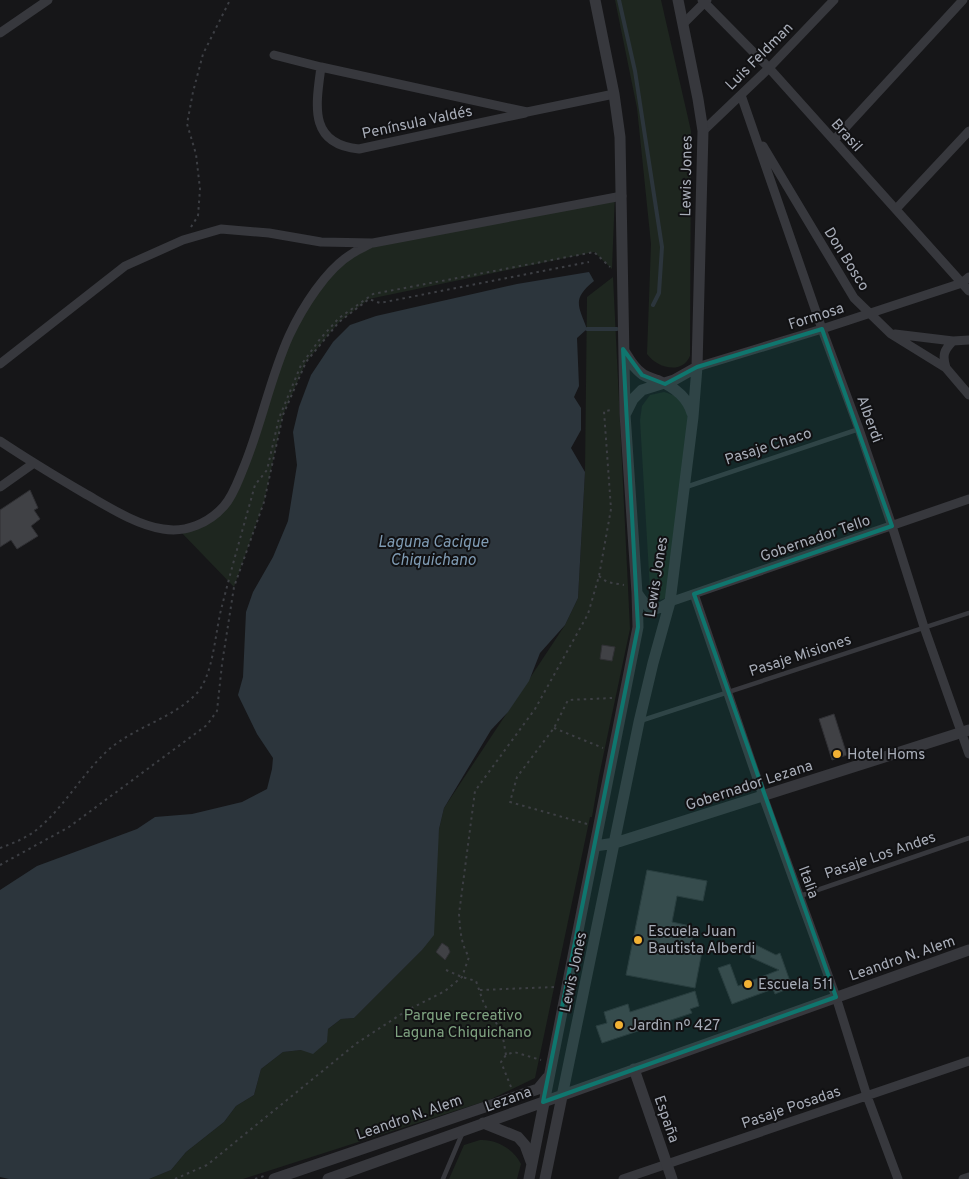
<svg xmlns="http://www.w3.org/2000/svg" width="969" height="1179" viewBox="0 0 969 1179" font-family="Overpass,sans-serif">
  <style>
    .green { fill: #1e261f }
    .water { fill: #2c353c }
    .lines { fill: none; stroke-linecap: round; stroke-linejoin: round }
    .stream { stroke: #2c353c; stroke-width: 4 }
    .building { fill: #404145; stroke: #303034 }
    .path { stroke: #3d3f44; stroke-width: 2; stroke-dasharray: 2.5 4; stroke-linecap: butt }
    .service { stroke: #37383d; stroke-width: 4.5 }
    .minor { stroke: #37383d; stroke-width: 9 }
    .tertiary { stroke: #37383d; stroke-width: 11 }
    .marked { fill: #0f766e; fill-opacity: 0.2; stroke: #0f766e; stroke-width: 4; stroke-linejoin: round }
    .poi-dot { fill: #f2b134; stroke: #111113; stroke-width: 2 }
    .labels { text-anchor: middle; stroke-width: 4; stroke-linejoin: round; paint-order: stroke }
    .street-label { font-size: 15px; fill: #a8adb8; stroke: #111113 }
    .poi-label { font-size: 15px; fill: #a8adb8; stroke: #111113; text-anchor: start }
    .park-label { font-size: 15px; fill: #7fa381; stroke: #111113 }
    .water-label { font-size: 16px; font-style: italic; fill: #7f9bb3; stroke: #111113 }
  </style>
  <rect width="100%" height="100%" fill="#161618"/>
  <path class="green" d="M615 0H661L691 131 690 356C682 375 657 368 647 354L651 244 637 108Z
    M615 193 612 269 594 252 369 299 339 322 306 362 283 415 264 502 234 587 179 530 196 526 225 505 289 336 333 270 373 243Z
    M613 277 630 629 599 776 592 817H590L535 1078 489 1100 243 1179H149L171 1170 186 1152 224 1122 236 1106 254 1095 261 1069 283 1052 301 1050 341 1019 354 1018 422 950 439 829 444 808 565 625 578 598 585 472 587 297Z
    M664 392C684 398 684 401 689 420L666 598 660 600 653 597 650 590 640 420 642 406 650 395Z
    M480 1140C496 1139 514 1149 521 1164L517 1179H449L464 1145Z"/>
  <path class="water" d="M589 272 594 281C572 299 578 305 587 329L577 338 579 386 574 397 581 408V430L571 448 585 472 578 598 565 625 540 653 529 681 508 712 491 730 444 808 439 829 434 935 422 950 354 1018 341 1019 328 1029 327 1042 313 1054 301 1050 283 1052 261 1069 254 1095 236 1106 224 1122 186 1152 171 1170 149 1179H9L0 1177V890L37 866 137 829 155 817 192 814 242 802 267 789 272 769 273 758 257 734 238 695 243 677 246 612 253 592 273 557 288 521 297 465 293 432 299 407 311 375 333 342 350 325 376 316 517 284Z"/>
  <g class="lines">
    <path class="stream" d="M619 0 635 71 662 247 659 293 653 305
      M587 329H617"/>
  </g>
  <path class="building" d="M30 490 38 508 34 510 40 519 31 526 38 536 17 549 11 540 0 547V510Z
    M602 645 615 647 612 661 600 659Z
    M834 714 847 755 832 760 819 719Z
    M647 870 707 881 703 901 677 896 672 922 695 927 691 944 703 946 695 988 626 975Z
    M442 943 448 947 450 952 445 960 436 952Z
    M756 945 776 955 780 953 792 987 775 994 773 989 732 1004 718 968 730 964 738 986 779 970 750 957Z
    M695 991 699 1006 690 1009 692 1013 602 1043 596 1026 607 1023 604 1012 628 1004 630 1012Z"/>
  <g class="lines">
    <path class="path" d="M191 227 198 216 200 189 196 154 187 124 193 92 203 54 230 0
      M599 576 607 582 624 585
      M554 728 603 748
      M587 824 510 802 517 777 554 728 568 700 612 698
      M0 848C14 843 29 837 40 827 64 806 80 778 103 755 129 728 172 720 197 693 214 674 215 631 222 606 232 566 244 525 255 485L267 470 279 418 301 365 320 339 339 318 373 294 594 252 610 267
      M0 865 69 827 207 725 217 711 222 664 234 587 264 502 283 415 306 362 339 322 369 299 380 303 589 262
      M446 970 462 977 476 981 484 1004 502 1032 506 1055
      M480 990 555 987
      M511 1087 501 1062 506 1055 514 1052 541 1060
      M175 1179 207 1165 357 1043 406 1011 445 991 462 977 469 957C461 944 460 930 459 914L475 791 535 709 588 614 599 576 611 509 604 411 613 410
      M255 1179 264 1176"/>
    <path class="service" d="M686 487 859 429
      M640 721 969 613
      M800 896 969 838
      M443 1179 462 1134"/>
    <path class="minor" d="M702 0 769 68 969 291
      M683 24 707 0
      M0 33 48 0
      M274 55 321 67 527 112 614 94
      M321 67C316 105 308 144 359 149L525 113
      M741 95 822 329 859 429 892 526 924 627 969 754
      M703 131 769 68 834 0
      M834 140 963 0
      M763 146 854 298 891 334 946 368 969 395
      M896 209 969 131
      M895 334 953 341 969 340
      M0 364 125 266 183 240 221 229 269 233 321 242 373 243 622 196
      M697 367 822 329 962 283 969 277
      M946 368C942 355 944 350 953 341
      M0 441C27 459 55 476 84 493 107 506 136 525 163 529 186 533 209 523 224 506 233 496 238 481 243 469 261 426 270 378 289 336 302 308 326 269 353 253 359 249 365 247 370 244
      M0 487 34 463
      M694 594 763 796 836 997 867 1096 898 1179
      M670 602 969 499
      M623 1179 969 1061
      M963 1179 969 1177"/>
    <path class="tertiary" d="M624 351C629 359 633 367 641 373 645 377 653 379 659 381 674 387 687 397 692 413
      M626 413 633 399 642 390 674 380 697 367
      M637 593C648 610 653 614 670 602
      M595 846 615 843 969 730
      M634 1069 672 1179
      M483 1123 518 1137 525 1145 532 1164
      M274 1179 538 1089 547 1078
      M328 1179 969 950
      M529 1179 638 627 637 593 625 414 620 137 614 94 595 0
      M545 1179 639 722 653 663 670 602 693 417 697 367 703 131 698 99 678 0"/>
  </g>
  <path class="marked" d="M822 329 892 526 694 594 836 997 543 1102 638 627 623 349 642 375 665 384 697 367Z"/>
  <g class="poi-dot">
    <circle cx="837" cy="754" r="5"/>
    <circle cx="638" cy="940" r="5"/>
    <circle cx="748" cy="984" r="5"/>
    <circle cx="619" cy="1025" r="5"/>
  </g>
  <g class="labels">
    <g class="street-label">
      <text transform="translate(759 56) rotate(-45)" y="5">Luis Feldman</text>
      <text transform="translate(417 122) rotate(-12)" y="5">Península Valdés</text>
      <text transform="translate(847 135) rotate(48)" y="5">Brasil</text>
      <text transform="translate(686 176) rotate(-89)" y="5">Lewis Jones</text>
      <text transform="translate(847 259) rotate(58)" y="5">Don Bosco</text>
      <text transform="translate(816 316) rotate(-18)" y="5">Formosa</text>
      <text transform="translate(870 419) rotate(70)" y="5">Alberdi</text>
      <text transform="translate(768 446) rotate(-18)" y="5">Pasaje Chaco</text>
      <text transform="translate(815 538) rotate(-19)" y="5">Gobernador Tello</text>
      <text transform="translate(656 577) rotate(-81)" y="5">Lewis Jones</text>
      <text transform="translate(800 655) rotate(-18)" y="5">Pasaje Misiones</text>
      <text transform="translate(749 785) rotate(-18)" y="5">Gobernador Lezana</text>
      <text transform="translate(880 855) rotate(-19)" y="5">Pasaje Los Andes</text>
      <text transform="translate(809 882) rotate(70)" y="5">Italia</text>
      <text transform="translate(902 958) rotate(-19)" y="5">Leandro N. Alem</text>
      <text transform="translate(573 972) rotate(-78)" y="5">Lewis Jones</text>
      <text transform="translate(508 1099) rotate(-20)" y="5">Lezana</text>
      <text transform="translate(791 1107) rotate(-19)" y="5">Pasaje Posadas</text>
      <text transform="translate(409 1117) rotate(-19)" y="5">Leandro N. Alem</text>
      <text transform="translate(667 1119) rotate(71)" y="5">España</text>
    </g>
    <g class="poi-label">
      <text x="847" y="759">Hotel Homs</text>
      <text x="648" y="936">Escuela Juan<tspan x="648" dy="17">Bautista Alberdi</tspan></text>
      <text x="758" y="989">Escuela 511</text>
      <text x="629" y="1030">Jardìn nº 427</text>
    </g>
    <g class="park-label">
      <text x="463" y="1020">Parque recreativo<tspan x="463" dy="17">Laguna Chiquichano</tspan></text>
    </g>
    <g class="water-label">
      <text x="433" y="547">Laguna Cacique<tspan x="433" dy="18">Chiquichano</tspan></text>
    </g>
  </g>
</svg>
